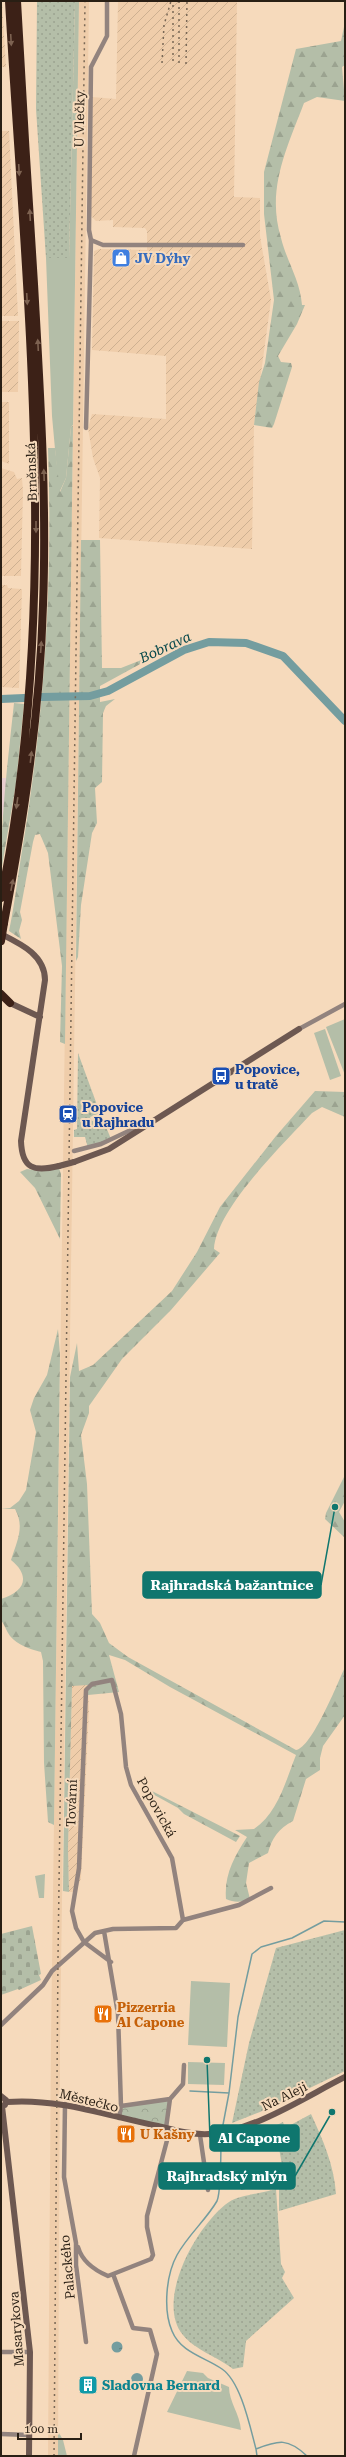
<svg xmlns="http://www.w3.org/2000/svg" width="346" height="2457" viewBox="0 0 346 2457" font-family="'Roboto Serif',serif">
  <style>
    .commercial { fill: #e8cecf }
    .industrial { fill: url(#industrial-furrows) }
    .built { fill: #efcdaa }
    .grass { fill: #b4bea8 }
    .forest { fill: url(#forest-firs) }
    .cemetery { fill: url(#cemetery-stones) }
    .park { fill: url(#park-crowns) }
    .garden { fill: url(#garden-dots) }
    .water { fill: url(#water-ripples) }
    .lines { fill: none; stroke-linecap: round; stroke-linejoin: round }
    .stream { stroke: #749d9f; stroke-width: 1.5 }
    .river { stroke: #749d9f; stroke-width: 8 }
    .street { stroke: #92837e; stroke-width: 4.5 }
    .secondary { stroke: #6d5851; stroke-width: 6 }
    .highway { stroke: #3c2117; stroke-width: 8 }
    .rail { stroke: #796856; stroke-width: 1.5; stroke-dasharray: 2 4; stroke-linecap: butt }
    .secondary-bridge { stroke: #6d5851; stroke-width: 6 }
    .highway-bridge { stroke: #3c2117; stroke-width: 8 }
    .oneway { fill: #7d6251 }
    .labels { text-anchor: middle; stroke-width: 4; stroke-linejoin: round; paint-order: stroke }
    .street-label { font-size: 13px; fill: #291f14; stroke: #f6dabc }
    .shop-label { font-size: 13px; font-weight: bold; fill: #366cbe; stroke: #f6dabc; text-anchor: start }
    .transit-label { font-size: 13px; font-weight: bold; fill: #164399; stroke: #f6dabc; text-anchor: start }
    .food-label { font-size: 13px; font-weight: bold; fill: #c56008; stroke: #f6dabc; text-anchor: start }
    .culture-label { font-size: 13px; font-weight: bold; fill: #0d838f; stroke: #f6dabc; text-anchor: start }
    .water-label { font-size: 14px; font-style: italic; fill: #034649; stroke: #f6dabc }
    .leader { fill: none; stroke: #0f766e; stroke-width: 1.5 }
    .callout-dot { fill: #0f766e; stroke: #f6dabc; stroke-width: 1.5 }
    .callout { fill: #0f766e; stroke: #0f766e; stroke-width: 1.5 }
    .callout-label { font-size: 14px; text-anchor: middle; font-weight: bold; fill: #fff }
  </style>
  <defs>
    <pattern id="industrial-furrows" width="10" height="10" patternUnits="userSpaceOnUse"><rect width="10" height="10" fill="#efcdaa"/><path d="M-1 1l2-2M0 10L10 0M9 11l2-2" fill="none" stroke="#cdb091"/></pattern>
    <pattern id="forest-firs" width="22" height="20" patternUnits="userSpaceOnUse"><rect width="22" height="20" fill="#b4bea8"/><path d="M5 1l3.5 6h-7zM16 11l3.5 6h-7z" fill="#9ba390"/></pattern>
    <pattern id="cemetery-stones" width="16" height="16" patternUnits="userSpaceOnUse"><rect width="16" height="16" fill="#b4bea8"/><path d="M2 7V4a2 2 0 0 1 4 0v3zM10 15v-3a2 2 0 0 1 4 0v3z" fill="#9ba390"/></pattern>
    <pattern id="park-crowns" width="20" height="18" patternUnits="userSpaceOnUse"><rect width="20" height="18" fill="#b4bea8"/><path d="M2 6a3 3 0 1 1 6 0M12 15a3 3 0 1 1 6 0" fill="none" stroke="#9ba390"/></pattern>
    <pattern id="garden-dots" width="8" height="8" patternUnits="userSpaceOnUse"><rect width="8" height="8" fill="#b4bea8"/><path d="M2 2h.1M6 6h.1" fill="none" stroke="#9ba390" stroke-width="1.8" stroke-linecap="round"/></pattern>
    <pattern id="water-ripples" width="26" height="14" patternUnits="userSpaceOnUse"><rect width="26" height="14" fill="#749d9f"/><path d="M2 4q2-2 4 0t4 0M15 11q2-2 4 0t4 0" fill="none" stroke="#5f7f80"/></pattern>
  </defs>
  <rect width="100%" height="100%" fill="#f6dabc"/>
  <path class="commercial" d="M1 778H7V789L1 826Z"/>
  <path class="industrial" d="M1 1H2L6 67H1Z
    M118 1H237L234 197 260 198V236L271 300 254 425 252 549 99 538 100 478 93 458 88 428 92 414 166 419V356L92 350 94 251 99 249 147 250V231L145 228 113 227V220L96 221 90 215 92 97 116 99Z
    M1 131H9L18 316H1Z
    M1 321H19L18 392H1Z
    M1 402H9V464L1 461Z
    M1 468 14 472 17 479 22 478 23 491 21 576H1Z
    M1 585H7L8 588 22 589 19 688 1 687Z
    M72 1685H88L89 1710 81 1878 76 1892H69L68 1849Z"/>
  <path class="built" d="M79 1H89L60 2041 58 2456H48L51 2041Z"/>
  <path class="grass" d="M75 1H79L73 425 71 427 66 478 59 493 52 416 46 258H69Z
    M345 1019V1075L326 1027Z
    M325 1029 341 1076 330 1080 314 1033Z
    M45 1874 44 1898H39L35 1876Z
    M191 1981 230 1983 227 2047 188 2045Z
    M188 2062 225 2063 224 2085 188 2084Z
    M187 2371 203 2373 208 2378 229 2387C229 2402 240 2414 241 2430L167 2412Z
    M58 2431 63 2440 67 2456H58Z"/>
  <path class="forest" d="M345 22V65L342 67 345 101 317 97 304 103C287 148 266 189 281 238 287 262 300 280 302 305H305L297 324 278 356 281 362 291 363 292 367 274 424 272 428 254 425 259 382 265 363 274 300 264 214V172L296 49 341 41Z
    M73 426 65 1044 60 1042 62 966 48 853 40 834 35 835 33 842 20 912 22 920 19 931 21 939 9 931C14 908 17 882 21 857 44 721 53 587 48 448H55L60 492 66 478 71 427Z
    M81 540H100L102 668H121L164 651 100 686V702L115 699 106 706 103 713 102 782 95 788 97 823 92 833 81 905 78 957 76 961Z
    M14 703 24 704 16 784 1 872C1 816 8 759 14 703Z
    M315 1091 345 1092V1117L322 1107 312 1113C285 1142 216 1209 214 1249L220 1253 171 1310 122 1359 89 1406V1413L81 1435 87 1484 92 1614 100 1623 109 1643 128 1657 296 1750C312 1748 338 1682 345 1667V1715L323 1746 320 1758V1770L306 1779 293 1821C278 1829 272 1838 268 1853L249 1863 246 1883 250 1899C242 1902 235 1903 226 1899 224 1875 234 1857 247 1837L235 1830 254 1829C278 1813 286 1780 296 1755L170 1687 125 1660 109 1655 119 1692 88 1695V1685L72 1686 68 1849 69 1892 63 1891 70 1377 77 1343 79 1371 93 1365 172 1291 197 1252 220 1207 276 1136Z
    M59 1168 61 1174 60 1239 35 1188 20 1172 27 1169 40 1171Z
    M58 1329 60 1355 54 1825 48 1822 44 1763 43 1661 41 1652C29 1649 18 1645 10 1636 6 1631 5 1625 1 1620V1599C25 1592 31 1576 11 1560 17 1541 25 1527 15 1509H1L10 1508 19 1501 26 1490 36 1432 30 1410 34 1398 47 1375Z
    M345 1475V1501L339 1512 345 1522V1538L325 1519 326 1513Z
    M150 1790 240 1836 236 1842 184 1814 178 1808 149 1792Z"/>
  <path class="cemetery" d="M32 1926 41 1974 39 1975 41 1980 19 1990 18 1989 1 1995V1934Z"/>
  <path class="park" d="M170 2099 166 2128 119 2118 121 2106Z"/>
  <path class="garden" d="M37 1H75L69 258H46L36 109Z
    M78 1053 100 1113 90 1117 92 1121 95 1120 97 1125 104 1122 111 1139 88 1148 85 1137H74V1130L77 1129Z
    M345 1930V2071L260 2112 232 2123 249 2043 276 1948Z
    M311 2114C323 2140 334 2165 336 2194L279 2211V2166L282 2165 275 2126 283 2122 285 2128Z
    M276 2189 281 2264 285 2272 282 2278 294 2298 246 2341 243 2367 233 2369C218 2357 195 2350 183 2335 154 2300 198 2223 229 2202 239 2195 264 2193 276 2189Z"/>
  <path class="water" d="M252 2179 256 2181 255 2187 241 2190 242 2181Z
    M111.5 2347a5.5 5.5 0 1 1 11 0a5.5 5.5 0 1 1-11 0Z
    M131 2379a6 6 0 1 1 12 0a6 6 0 1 1-12 0Z"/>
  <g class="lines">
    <path class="stream" d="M190 2091 229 2093
      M222 2130 229 2093 238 2017 252 1954 261 1947 292 1938 324 1921 345 1922
      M221 2134C221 2147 221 2192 217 2201 206 2220 188 2235 177 2255 166 2275 163 2310 172 2331 181 2353 205 2357 222 2369 241 2382 250 2427 256 2449
      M345 2158V2183
      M257 2456 256 2449C279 2440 288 2438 307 2456"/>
    <path class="river" d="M42 697 90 696 108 691 184 650 209 642 246 643 283 656 345 721
      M1 699 24 698"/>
    <path class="street" d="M91 240 103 245H243
      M86 428 91 240 89 230 91 67 107 36V1
      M299 1029 345 1004
      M74 1151 101 1144 135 1128 140 1130
      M104 1931 118 2014 121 2106 119 2118
      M111 1962 84 1942 76 1928 72 1911 79 1868 86 1690 92 1684 112 1680 121 1714 126 1767 131 1785 172 1858 183 1920
      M1 2025 43 1985 52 1971 95 1933 113 1929 176 1928 183 1920 239 1905 271 1888
      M65 2104 64 2177 76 2243V2265L86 2342
      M121 2106 170 2099 183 2084 184 2065
      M166 2128 170 2099
      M200 2135 208 2190
      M78 2247C82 2261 94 2270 108 2276L151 2259 153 2255 147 2227V2216L170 2129
      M113 2274 133 2328 150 2330 157 2354 134 2456
      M1 2352H30
      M1 2434 29 2435"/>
    <path class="secondary" d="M1 934C21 944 45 955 45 980L21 1141C22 1169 34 1172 59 1166
      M10 1003 40 1017
      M74 1162 109 1149 299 1029
      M1 2096 6 2100 5 2105
      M7 2102C59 2098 108 2116 158 2126 174 2130 192 2135 209 2134 254 2131 305 2097 345 2077
      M2 2106 30 2352 29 2456"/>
    <path class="highway" d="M1 898C62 602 26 300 9 1
      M4 923C24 818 40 712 43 605 47 498 40 391 34 284 28 190 22 95 17 1
      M1 994 10 1003"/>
    <path class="rail" d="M179 1V64
      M173 5V64
      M162 63 164 25 171 1
      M186 64 187 1
      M54 2456 58 1957 85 1"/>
    <path class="secondary-bridge" d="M59 1166 74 1162"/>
    <path class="highway-bridge" d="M1 941 4 923"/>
  </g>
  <defs><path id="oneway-solid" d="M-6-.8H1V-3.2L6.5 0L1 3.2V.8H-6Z"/></defs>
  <g class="oneway">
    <use href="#oneway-solid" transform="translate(11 40) rotate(87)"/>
    <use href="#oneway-solid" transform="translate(19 170) rotate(87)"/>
    <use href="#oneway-solid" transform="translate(30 215) rotate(-93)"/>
    <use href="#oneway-solid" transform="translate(27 299) rotate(87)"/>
    <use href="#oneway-solid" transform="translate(38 345) rotate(-93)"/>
    <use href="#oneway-solid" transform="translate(44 475) rotate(-92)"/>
    <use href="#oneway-solid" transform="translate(36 527) rotate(90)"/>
    <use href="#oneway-solid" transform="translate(41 647) rotate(-86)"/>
    <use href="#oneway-solid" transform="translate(31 757) rotate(-83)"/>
    <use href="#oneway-solid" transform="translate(17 803) rotate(98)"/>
    <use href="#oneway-solid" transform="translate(12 885) rotate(-79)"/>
  </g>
  <defs>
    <symbol id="shop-square" viewBox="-11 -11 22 22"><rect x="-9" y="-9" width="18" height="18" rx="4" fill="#3f7fe0" stroke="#f6dabc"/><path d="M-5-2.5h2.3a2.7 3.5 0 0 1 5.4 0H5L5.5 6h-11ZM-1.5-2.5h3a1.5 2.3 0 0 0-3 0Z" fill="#fff"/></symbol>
    <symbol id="bus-square" viewBox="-11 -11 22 22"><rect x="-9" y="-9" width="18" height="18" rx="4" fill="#1a4fb4" stroke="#f6dabc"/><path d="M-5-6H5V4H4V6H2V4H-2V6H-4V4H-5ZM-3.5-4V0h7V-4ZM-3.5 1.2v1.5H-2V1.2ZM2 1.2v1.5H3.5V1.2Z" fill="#fff"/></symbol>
    <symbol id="station-square" viewBox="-11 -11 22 22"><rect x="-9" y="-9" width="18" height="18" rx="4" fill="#1a4fb4" stroke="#f6dabc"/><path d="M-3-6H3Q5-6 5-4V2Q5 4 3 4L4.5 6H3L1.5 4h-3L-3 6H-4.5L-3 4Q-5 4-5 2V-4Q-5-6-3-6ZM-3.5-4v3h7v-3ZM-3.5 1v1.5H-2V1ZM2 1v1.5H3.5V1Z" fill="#fff"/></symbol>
    <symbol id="restaurant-square" viewBox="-11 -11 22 22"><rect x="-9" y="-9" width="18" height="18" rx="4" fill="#e8710a" stroke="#f6dabc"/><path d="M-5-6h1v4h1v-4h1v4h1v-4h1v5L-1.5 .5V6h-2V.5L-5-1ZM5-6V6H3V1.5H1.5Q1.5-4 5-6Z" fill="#fff"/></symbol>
    <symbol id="building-square" viewBox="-11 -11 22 22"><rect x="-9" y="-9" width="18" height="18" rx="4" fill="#0f9aa8" stroke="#f6dabc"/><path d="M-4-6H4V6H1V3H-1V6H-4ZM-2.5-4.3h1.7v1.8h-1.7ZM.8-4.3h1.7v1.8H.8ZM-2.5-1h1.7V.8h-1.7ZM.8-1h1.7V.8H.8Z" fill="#fff"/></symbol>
  </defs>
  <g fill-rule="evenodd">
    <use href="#shop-square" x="110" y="247" width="22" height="22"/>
    <use href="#bus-square" x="210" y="1065" width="22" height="22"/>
    <use href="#station-square" x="57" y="1103" width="22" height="22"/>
    <use href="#restaurant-square" x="92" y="2003" width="22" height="22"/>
    <use href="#restaurant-square" x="115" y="2123" width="22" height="22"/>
    <use href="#building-square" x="77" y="2374" width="22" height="22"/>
  </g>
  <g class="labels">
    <g class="street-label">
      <text transform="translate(79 119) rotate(-89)" y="5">U Vlečky</text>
      <text transform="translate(31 472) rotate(-92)" y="5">Brněnská</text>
      <text transform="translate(71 1803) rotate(-88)" y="5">Tovární</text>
      <text transform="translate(157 1807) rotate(61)" y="5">Popovická</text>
      <text transform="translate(284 2096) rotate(-26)" y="5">Na Aleji</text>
      <text transform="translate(89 2100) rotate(14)" y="5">Městečko</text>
      <text transform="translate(67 2267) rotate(-95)" y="5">Palackého</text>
      <text transform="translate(16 2329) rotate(-94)" y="5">Masarykova</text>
    </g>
    <g class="shop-label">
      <text x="135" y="263">JV Dýhy</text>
    </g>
    <g class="transit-label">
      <text x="235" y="1074">Popovice,<tspan x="235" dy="15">u tratě</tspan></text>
      <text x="82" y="1112">Popovice<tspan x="82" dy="15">u Rajhradu</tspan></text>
    </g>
    <g class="food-label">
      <text x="117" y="2012">Pizzerria<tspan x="117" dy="15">Al Capone</tspan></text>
      <text x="140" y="2139">U Kašny</text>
    </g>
    <g class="culture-label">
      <text x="102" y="2390">Sladovna Bernard</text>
    </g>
    <g class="water-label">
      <text transform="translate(165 647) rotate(-25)" y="5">Bobrava</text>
    </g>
  </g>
  <path class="leader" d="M335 1507L321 1585M207 2060L210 2138M332 2112L295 2176"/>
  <g class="callout-dot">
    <circle cx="335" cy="1507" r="4"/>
    <circle cx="207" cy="2060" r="4"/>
    <circle cx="332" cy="2112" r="4"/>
  </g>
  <g class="callout">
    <rect x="143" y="1572" width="178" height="26" rx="4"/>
    <rect x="210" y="2125" width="89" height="26" rx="4"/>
    <rect x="159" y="2163" width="136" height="26" rx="4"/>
  </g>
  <g class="callout-label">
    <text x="232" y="1590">Rajhradská bažantnice</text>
    <text x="254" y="2143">Al Capone</text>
    <text x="227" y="2181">Rajhradský mlýn</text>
  </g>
  <rect width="346" height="2457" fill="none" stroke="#291f14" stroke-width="4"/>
  <path d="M18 2433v6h63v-6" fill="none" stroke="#291f14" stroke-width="2"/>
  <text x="24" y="2433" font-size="12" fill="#291f14" stroke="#f6dabc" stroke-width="3" paint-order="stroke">100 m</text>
</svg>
